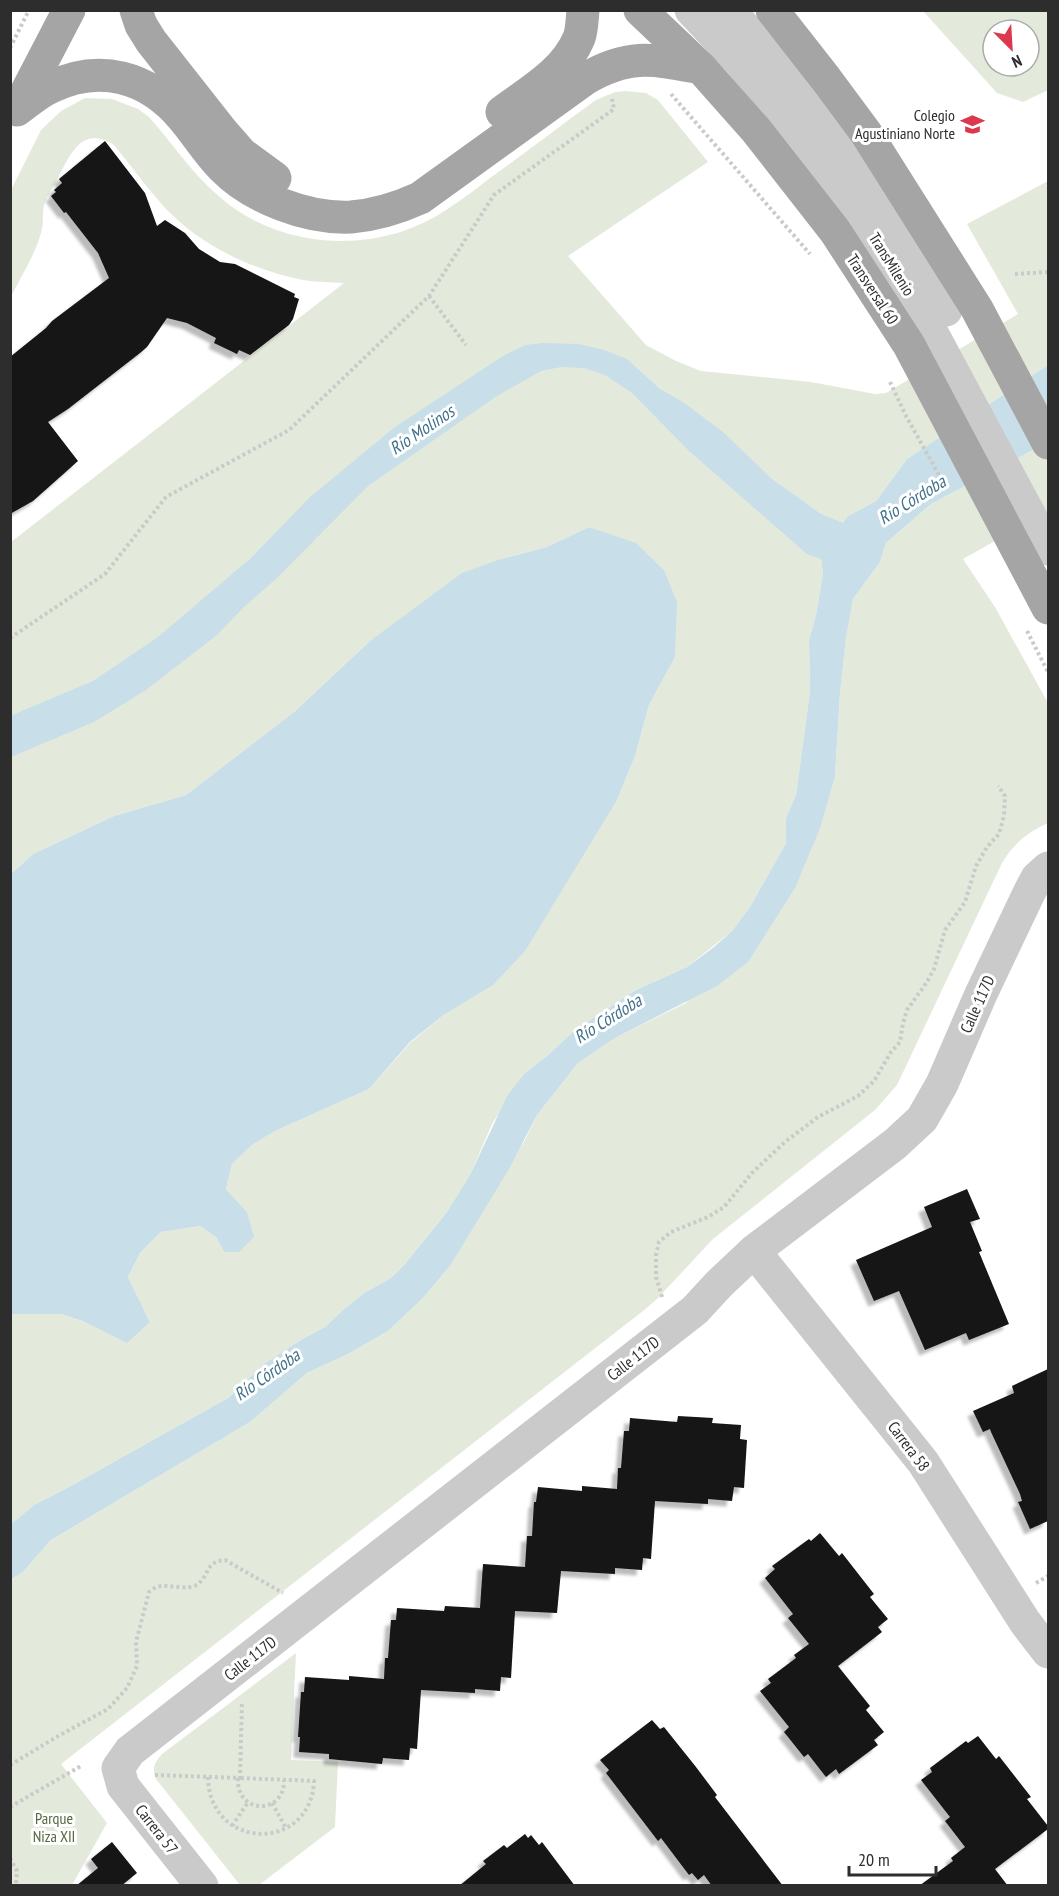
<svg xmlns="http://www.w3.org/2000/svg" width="1059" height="1896" viewBox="0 0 1059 1896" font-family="'PT Sans Narrow',sans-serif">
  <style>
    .green { fill: #e4eadb; fill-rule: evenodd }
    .water { fill: #c8dee9 }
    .building { fill: #141414; filter: url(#shadow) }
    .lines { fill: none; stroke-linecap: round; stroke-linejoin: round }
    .path { stroke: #cacaca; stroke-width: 4; stroke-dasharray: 3 3; stroke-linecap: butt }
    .minor { stroke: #cacaca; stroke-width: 33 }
    .major { stroke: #a5a5a5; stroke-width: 33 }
    .labels { text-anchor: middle; stroke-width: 6; stroke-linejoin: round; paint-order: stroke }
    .poi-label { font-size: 16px; fill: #2d2d2d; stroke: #fff; text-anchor: end }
    .street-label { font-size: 16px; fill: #2d2d2d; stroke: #fff }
    .park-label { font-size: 16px; fill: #53663d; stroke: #fff }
    .water-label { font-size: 18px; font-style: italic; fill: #40728a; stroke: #fff }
  </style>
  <defs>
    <filter id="shadow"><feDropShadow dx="-5.5" dy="5.5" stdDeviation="1.5" flood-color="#0004"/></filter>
  </defs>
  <rect width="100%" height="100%" fill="#fff"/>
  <path class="green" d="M923 11H1048V90L1023 102 997 93ZM993 30H1029V66H993Z
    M625 91 646 93 658 100 708 162 568 256 646 345 676 361 701 371 811 382 875 394 886 393 1018 314 967 224 1048 181V365L907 459 876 501 848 516 821 559 823 573 816 615 809 640 810 691 796 795 786 818V843L750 907 732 931 687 967 634 991 574 1031 547 1056 524 1074 492 1124 471 1173 447 1212 405 1264 391 1278 364 1293 344 1309 325 1327 301 1340 265 1363 228 1398 69 1487 34 1505 11 1524V1314H61L84 1322H150L128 1277 140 1253 161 1232 200 1226 216 1237 224 1252 247 1212 226 1189 232 1164 252 1145 275 1131 369 1089 410 1043 445 1014 617 800 635 756 649 705 675 657 664 570 636 544 589 527 547 547 501 559 370 641 294 712 186 795 114 816 33 854 11 874V542L344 283C330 282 316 282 303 280 252 270 202 246 166 209 148 189 131 166 114 145 81 124 69 157 57 180 53 188 46 197 44 205 42 214 44 224 41 233 36 253 20 278 11 297V190L41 130 61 111 85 98 112 99 138 109 149 117C173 144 193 175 221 198 244 218 273 231 302 237 352 247 404 238 446 210 465 198 483 183 501 170 533 147 564 123 596 100L615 92Z
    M1048 442V511L963 559 995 607 1048 703V823C1028 832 1014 843 1002 863L897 1085 875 1110 713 1239 657 1299 643 1311 61 1764 107 1823 72 1885 11 1886V1579L22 1573 51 1540 250 1422 307 1373 350 1353 388 1331 422 1299 450 1266 526 1138 537 1115 578 1063 615 1038 686 1003 821 826 835 777 840 693 846 637 853 599 880 562 886 543 931 504Z
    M296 1653 291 1760 338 1762 335 1827 259 1885H240L156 1779C152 1768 154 1763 162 1754Z"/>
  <path class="water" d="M543 343 579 344 604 350 627 359 660 389 683 402 723 432 772 479 821 514 843 523 848 516 876 501 907 459 1048 365V442L931 504 886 543 880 562 853 599 846 638 840 693 835 777 821 826 795 888 748 962 717 986 615 1038 578 1063 537 1115 509 1169 450 1266 422 1299 388 1331 350 1353 307 1373 250 1422 51 1540 22 1573 11 1579V1524L34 1505 69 1487 228 1398 265 1363 301 1340 325 1327 344 1309 364 1293 391 1278 405 1264 447 1212 471 1173 507 1096 524 1074 547 1056 574 1031 634 991 687 967 714 947 732 931 750 907 786 843V818L796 795 810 691 809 640 816 615 823 573 821 559 807 554 689 451 632 393 605 375 584 368 561 367 541 371 497 396 368 486 277 578 244 607 217 635 146 690 94 722 11 757 10 716 93 681 158 637 252 557 309 498 395 427 503 356 525 345Z
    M589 527 636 543 664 570 677 602 675 657 649 705 635 756 617 800 525 951 493 985 445 1014 410 1042 369 1089 275 1131 252 1145 232 1164 226 1189 247 1212 254 1237 239 1252H224L216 1237 200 1226 161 1232 140 1253 128 1277 150 1322 127 1343 85 1322 61 1314H11V874L33 854 114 816 186 795 294 712 370 641 462 573 501 559 547 547Z"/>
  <path class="building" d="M105 141 145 193 157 226 165 220 185 233 199 249 220 262 235 264 295 294 294 297 299 299 293 319 289 325 250 355 239 350 237 354 214 343 216 338 187 323 167 318 147 347 140 353 68 409 48 422 78 461 33 501 10 514V357L46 328 52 321 109 278 98 253 66 212 64 213 51 196 56 192 54 190 62 183 59 179Z
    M967 1189 980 1219 970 1222 982 1251 979 1252 1009 1324 969 1340 966 1333 925 1350 899 1291 874 1301 856 1260 932 1227 924 1207Z
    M1048 1369V1521L1030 1529 1018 1502 1022 1501 1020 1494 991 1432 990 1429 983 1432 973 1411 1014 1393 1012 1386Z
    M678 1416 713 1418 712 1423 741 1425 740 1439 747 1440 744 1488 734 1487 732 1501 708 1499V1504L655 1501 651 1559 643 1558 642 1570 615 1568V1574L561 1571 557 1613 515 1611 511 1678 501 1677 500 1691 475 1689V1693L421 1690 417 1749 410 1748 409 1760 383 1758 382 1764 329 1759V1754L299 1752 300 1737H298L301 1692H304L305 1677 349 1680V1676L384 1679 385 1658H388L391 1620H396L397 1608 444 1611 445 1606 480 1608 483 1564 525 1567 527 1536H532L534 1502H536L538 1487 582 1491V1486L617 1489 618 1468H621L624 1431H629L630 1418 677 1422Z
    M820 1533 839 1556 842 1553 874 1594 870 1597 888 1619 878 1627 882 1632 838 1666 870 1706 866 1710 884 1732 874 1740 878 1745 839 1774 836 1769 826 1777 808 1754 804 1757 784 1732 789 1727 760 1691 771 1683 768 1679 796 1658 794 1655 809 1644 788 1618 793 1614 765 1578 775 1569 772 1566 809 1539 811 1541Z
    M652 1720 660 1729 664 1727 696 1767 717 1795 715 1797 783 1886H712L704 1875 698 1880 692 1873 689 1875 661 1838 658 1841 606 1773 609 1770 600 1760Z
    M978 1736 996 1759 999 1756 1031 1797 1027 1799 1048 1826V1829L995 1869 1008 1886H919L953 1861 951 1858 965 1847 945 1821 950 1817 921 1780 932 1772 930 1768 966 1741 968 1743Z
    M525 1834 528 1838 531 1835 539 1845 542 1842 575 1886H459L486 1864 483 1861 504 1845 507 1848Z
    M112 1842 137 1873 121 1886H76L98 1868 91 1859Z"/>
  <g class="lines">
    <path class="path" d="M10 48 29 10
      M671 94 810 254
      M1015 274 1048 272
      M429 296 466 345
      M890 382 906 416 944 484
      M1027 631 1048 672
      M10 638 105 574 166 497 289 430 429 296 494 195 614 109 612 99
      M662 1297 656 1277V1255L659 1242 671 1232 708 1217 724 1207 752 1173 785 1142 818 1117 858 1096 874 1081 891 1052 900 1042 903 1023 907 1010 927 982 934 969 945 930 965 902 976 866 987 847 999 834 1004 816 1005 796 998 786
      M1036 1583 1048 1576
      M10 1765 60 1735 108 1709 127 1688 137 1666 136 1642 149 1592C151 1591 154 1588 157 1587 169 1583 188 1592 198 1584 210 1574 205 1562 225 1560L283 1593
      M155 1775 240 1778 242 1703
      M208 1777C209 1851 311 1853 314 1781L240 1778
      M238 1778C236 1815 285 1815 284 1780
      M272 1803 286 1828
      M10 1807 81 1766
      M232 1826 248 1802
      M10 1858 17 1871 16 1886"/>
    <path class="minor" d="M691 10 740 62 783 113 852 202 909 290 1048 549
      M730 10C760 47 792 82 821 119 869 178 910 243 946 310
      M754 1251 923 1462 1025 1622 1048 1652
      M202 1886 123 1786 118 1768 130 1751 695 1310 719 1284 754 1251 895 1144 922 1119 942 1084 981 994 1029 893 1037 878 1048 868"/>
    <path class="major" d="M136 10 141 25 151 41 221 130 242 154 275 178
      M640 10 701 68 756 130 835 231 909 345 1048 608
      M772 10 826 79 866 133 977 309 1048 443
      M18 108 69 10
      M17 110C28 102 39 92 51 87 100 63 148 77 182 117 196 133 207 152 222 167 252 198 307 219 351 217 375 215 398 208 420 198L585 79C629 53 653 59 701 68
      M502 112C530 91 565 72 579 38 582 30 582 20 583 10"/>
  </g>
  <defs>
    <symbol id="school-bare" viewBox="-9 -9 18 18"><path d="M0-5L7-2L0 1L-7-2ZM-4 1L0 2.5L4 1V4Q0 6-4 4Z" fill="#db384e" stroke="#fff" stroke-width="2.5" paint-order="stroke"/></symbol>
  </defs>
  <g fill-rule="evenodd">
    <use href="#school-bare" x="956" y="108" width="33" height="33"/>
  </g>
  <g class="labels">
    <g class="poi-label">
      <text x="955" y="121">Colegio<tspan x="955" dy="18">Agustiniano Norte</tspan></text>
    </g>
    <g class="street-label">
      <text transform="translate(892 264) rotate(58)" y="6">TransMilenio</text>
      <text transform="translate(873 289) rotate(57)" y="6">Transversal 60</text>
      <text transform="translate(977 1004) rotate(-66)" y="6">Calle 117D</text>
      <text transform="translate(633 1358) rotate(-38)" y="6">Calle 117D</text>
      <text transform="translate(909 1446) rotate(53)" y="6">Carrera 58</text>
      <text transform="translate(250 1658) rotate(-38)" y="6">Calle 117D</text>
      <text transform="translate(157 1829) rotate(52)" y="6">Carrera 57</text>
    </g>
    <g class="park-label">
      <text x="54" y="1824">Parque<tspan x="54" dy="18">Niza XII</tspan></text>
    </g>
    <g class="water-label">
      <text transform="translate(422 430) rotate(-34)" y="6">Río Molinos</text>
      <text transform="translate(912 500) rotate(-32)" y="6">Río Córdoba</text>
      <text transform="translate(608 1019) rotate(-32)" y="6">Río Córdoba</text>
      <text transform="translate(267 1375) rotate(-35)" y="6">Río Córdoba</text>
    </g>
  </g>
  <rect width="1059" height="1896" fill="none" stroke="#2d2d2d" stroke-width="24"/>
  <g transform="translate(1011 48) rotate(156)"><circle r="28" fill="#ffffff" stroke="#ababab" stroke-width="1.5"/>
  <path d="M0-4.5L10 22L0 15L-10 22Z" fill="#db384e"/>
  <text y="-9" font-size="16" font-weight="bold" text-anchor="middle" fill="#2d2d2d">N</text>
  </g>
  <path d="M849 1866v9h87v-9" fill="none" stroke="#2d2d2d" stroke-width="3"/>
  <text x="858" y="1866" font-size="18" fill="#2d2d2d" stroke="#ffffff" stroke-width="4.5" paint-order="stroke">20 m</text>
</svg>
